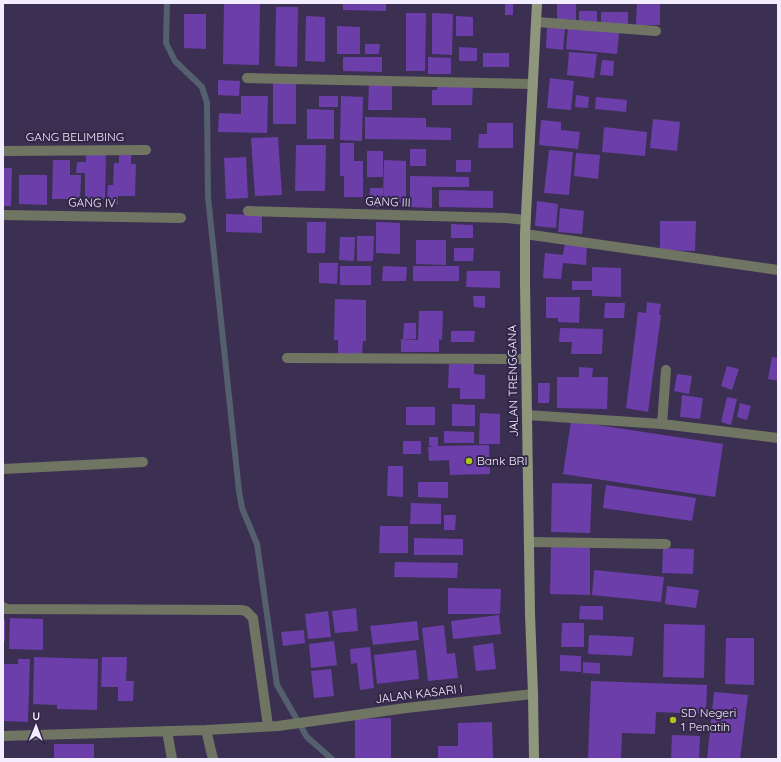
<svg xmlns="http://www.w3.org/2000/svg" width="781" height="762" viewBox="0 0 781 762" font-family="Quicksand,sans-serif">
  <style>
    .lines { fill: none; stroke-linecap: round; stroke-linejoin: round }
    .stream { stroke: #54606d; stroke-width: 6 }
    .building { fill: #6b3eaa }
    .service { stroke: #707563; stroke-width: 10 }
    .minor { stroke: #707563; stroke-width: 10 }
    .secondary { stroke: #8f977b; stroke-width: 10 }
    .poi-dot { fill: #abc615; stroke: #322647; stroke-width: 1.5 }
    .labels { text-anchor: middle; stroke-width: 4; stroke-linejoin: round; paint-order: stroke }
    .street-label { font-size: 12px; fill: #f2edff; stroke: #322647 }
    .poi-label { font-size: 12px; fill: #f2edff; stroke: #322647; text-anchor: start }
  </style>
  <rect width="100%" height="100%" fill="#3c3052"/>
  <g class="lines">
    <path class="stream" d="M167 3 166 43 175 61 202 87 207 103 208 197 239 491 242 508 257 544 277 685 307 737 332 759"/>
  </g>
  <path class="building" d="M224 3 260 4 259 65 223 64Z
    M343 3H386V11L343 10Z
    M505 3H513V15H505Z
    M557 3H576V20L557 19Z
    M637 3H660V25H636Z
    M276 7H298L297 67 275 66Z
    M579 11H597V23L579 22Z
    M601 12H628V25H601Z
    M406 13H426L425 71H406Z
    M432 13 453 14 452 55 432 54Z
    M184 14H206V49L184 48Z
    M306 16 325 17V62L305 61Z
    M456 16 473 17V36H456Z
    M547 25 565 27 563 50 546 48Z
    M337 26 360 27V54H337Z
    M568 28 619 33 617 54 566 49Z
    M365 44H380L379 54H365Z
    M459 47 477 48V61H459Z
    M569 52 597 54 594 78 567 75Z
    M483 53H509V67H483Z
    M343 57H382V72L343 71Z
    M428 57 451 58V74H428Z
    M602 60 614 61 613 76 600 75Z
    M550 78 574 81 571 110 547 108Z
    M218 80 240 81 239 96 218 95Z
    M273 82H296V124H273Z
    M369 83H392V110H368Z
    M437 84 473 85 472 105H432V90H437Z
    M576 95 589 97 588 108 575 107Z
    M241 96H268L267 133 218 132 219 113 241 114Z
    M319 96H338V107H319Z
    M341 96 363 97 362 141 340 140Z
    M596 97 627 100 626 112 595 109Z
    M307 109 334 110V139H307Z
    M365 117 426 118V127L451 128V140L365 139Z
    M653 119 680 122 677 151 650 148Z
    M541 120 561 122V130L580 132 578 149 539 145Z
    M487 123H513V148H478L479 134H487Z
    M604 127 647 132 645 156 602 152Z
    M278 137 282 195 255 196 251 138Z
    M340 143H354V161H363V197H344V176H340Z
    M296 145H326L325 191H295Z
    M410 149H426V166H410Z
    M549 150 573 152 569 195 544 193Z
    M367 151H383V177H367Z
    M86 153 106 154 105 199 85 198V173H76L77 162H86Z
    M576 153 600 155 598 179 574 176Z
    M119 154 131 155V164H136L135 196H118V204H107L108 185H113L114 163H119Z
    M246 157 248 198 226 199 224 158Z
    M53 160H70V175H81L80 199H52Z
    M384 160 406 161V203H383Z
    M456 160H471V172H456Z
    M3 168H12L11 206H3Z
    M19 175H47V205L19 204Z
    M410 176 469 177V187H432V208L410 207Z
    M370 188H383V207H369Z
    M439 190 493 191V208L439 207Z
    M537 201 558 204 556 228 535 226Z
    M560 208 584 211 582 234 558 232Z
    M226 214 262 215V233L226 232Z
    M660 221H696L695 251 660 250Z
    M307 222H326L325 253H307Z
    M376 222 400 223V254L376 253Z
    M451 224 473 225V238H451Z
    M357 236H374L373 261H357Z
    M340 237H355L354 261 339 260Z
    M416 240H446V265L416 264Z
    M565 243 587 245 586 265 563 263 561 279 543 278 545 253 563 255Z
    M454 248H474L473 261H454Z
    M319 263H338L337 284 319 283Z
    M340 266H371V285H340Z
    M383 266 407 267 406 281H382Z
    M413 266H459V281H413Z
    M592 267 621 268V297L592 296V290H572V281H592Z
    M467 271H500V288L466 287Z
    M473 296H485V308L474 307Z
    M546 297H580L579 323 558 322V318H546Z
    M335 299 366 300V341H363L362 354H338V340H334Z
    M647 302 661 304 659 315H661L648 412 626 408 638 312 646 313Z
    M605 303H625L624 318H604Z
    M419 311H443L442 340 439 339V352H401V339L418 340Z
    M404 323H416V339H403Z
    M560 328 603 329 602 354H571L572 342H559Z
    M451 331H475L474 342H451Z
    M772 357 778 358V381L768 379Z
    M449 364H474V374L485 375V399H460V388H448Z
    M727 366 739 369 732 390 721 386Z
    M579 367 593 368 592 377H608L607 409 557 408V377H579Z
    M677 374 692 376 689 394 674 391Z
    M538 383H550L549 403H538Z
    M682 395 703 398 700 419 680 417Z
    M727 397 737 399 731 425 721 422Z
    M740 403 751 406 747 420 737 417Z
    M452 404 475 405V426H452Z
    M406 407H435V425H406Z
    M480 413 500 414V444H479Z
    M571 421 723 444 715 497 563 474Z
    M444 431 474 432V443H444Z
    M429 437H438V446L489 445 490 474 450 475 449 460 429 461 428 447H434L429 446Z
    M403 441H421V454H403Z
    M388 466H403V497L387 496Z
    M418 482H448V498L418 497Z
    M552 483 592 484 590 533 551 532Z
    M606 485 696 498 692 521 603 508Z
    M411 503 441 504V524H410Z
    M444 515H456L455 530H444Z
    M380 526H408V553H379Z
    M414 538 463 539V555H414Z
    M551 546 590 547V595L550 594Z
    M663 548 694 549 693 574 662 573Z
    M395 562 458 563 457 578 394 577Z
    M594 570 664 577 661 602 592 595Z
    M667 586 699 590 696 608 665 604Z
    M448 588 501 589 500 614H448Z
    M580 606H603V620L579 619Z
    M356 608 358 631 335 633 332 611Z
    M328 611 331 637 308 639 305 614Z
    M499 615 501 634 453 639 451 621Z
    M10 618 43 619V650L9 649Z
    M3 620H5V641H3Z
    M417 621 419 640 373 645 370 626Z
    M562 623H584V647H561Z
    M664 624 705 625 704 678 663 677Z
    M444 625 447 654 455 653 458 678 428 681 422 628Z
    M304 630 305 643 283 646 281 632Z
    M589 635 634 637 632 656 588 654Z
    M726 638H754V685L725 684Z
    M334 641 337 665 311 668 309 644Z
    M493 643 496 669 476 671 473 646Z
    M370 647 374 688 360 690 357 663 351 664 350 649Z
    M416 650 419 679 377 684 374 655Z
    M560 655 581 656V672L560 671Z
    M34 657 98 659 97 710 57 709V705L33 704Z
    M102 657H127L126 681H134L133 701H118V687H101Z
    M18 659H30L28 722 3 721V664H18Z
    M583 662 600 663V674L583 673Z
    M331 669 334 696 314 698 311 671Z
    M591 681 707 685 706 714 656 712 655 734 622 733 621 759H588Z
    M714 692 748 695 740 759H707Z
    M391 718V759H355V719Z
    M492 722 493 759H438V746H458V723Z
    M672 735 700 736 699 759H671Z
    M54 744H94V759H54Z"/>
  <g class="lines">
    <path class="service" d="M287 358 526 359
      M662 424 666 370
      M530 542 666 544"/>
    <path class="minor" d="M537 22 656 31
      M247 78 533 84
      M3 151 146 150
      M248 211 506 218 526 220
      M3 215 181 218
      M525 234 778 270
      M527 415 662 424 778 438
      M3 469 143 462
      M3 607 6 609 241 610 246 611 253 618 268 726
      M206 730 213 759
      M167 731 172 759
      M3 736 206 730 278 726 406 708 533 694"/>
    <path class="secondary" d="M534 759 533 694 530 614 525 284V234L537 3"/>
  </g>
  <g class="poi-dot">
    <circle cx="469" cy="461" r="4"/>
    <circle cx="673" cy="720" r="4"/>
  </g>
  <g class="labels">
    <g class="street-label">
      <text x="75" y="141">GANG BELIMBING</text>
      <text transform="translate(388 202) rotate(2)" y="4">GANG III</text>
      <text transform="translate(92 203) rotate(1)" y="4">GANG IV</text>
      <text transform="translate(513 381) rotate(-91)" y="4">JALAN TRENGGANA</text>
      <text transform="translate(419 694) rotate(-7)" y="4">JALAN KASARI I</text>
    </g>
    <g class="poi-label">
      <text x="477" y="465">Bank BRI</text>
      <text x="681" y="717">SD Negeri<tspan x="681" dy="14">1 Penatih</tspan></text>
    </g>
  </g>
  <rect width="781" height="762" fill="none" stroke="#f2edff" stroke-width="8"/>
  <g transform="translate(36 726) rotate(1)" stroke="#322647" stroke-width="3" paint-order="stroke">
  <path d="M0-3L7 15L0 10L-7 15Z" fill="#f2edff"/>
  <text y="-6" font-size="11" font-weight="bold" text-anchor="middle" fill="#f2edff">U</text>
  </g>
</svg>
